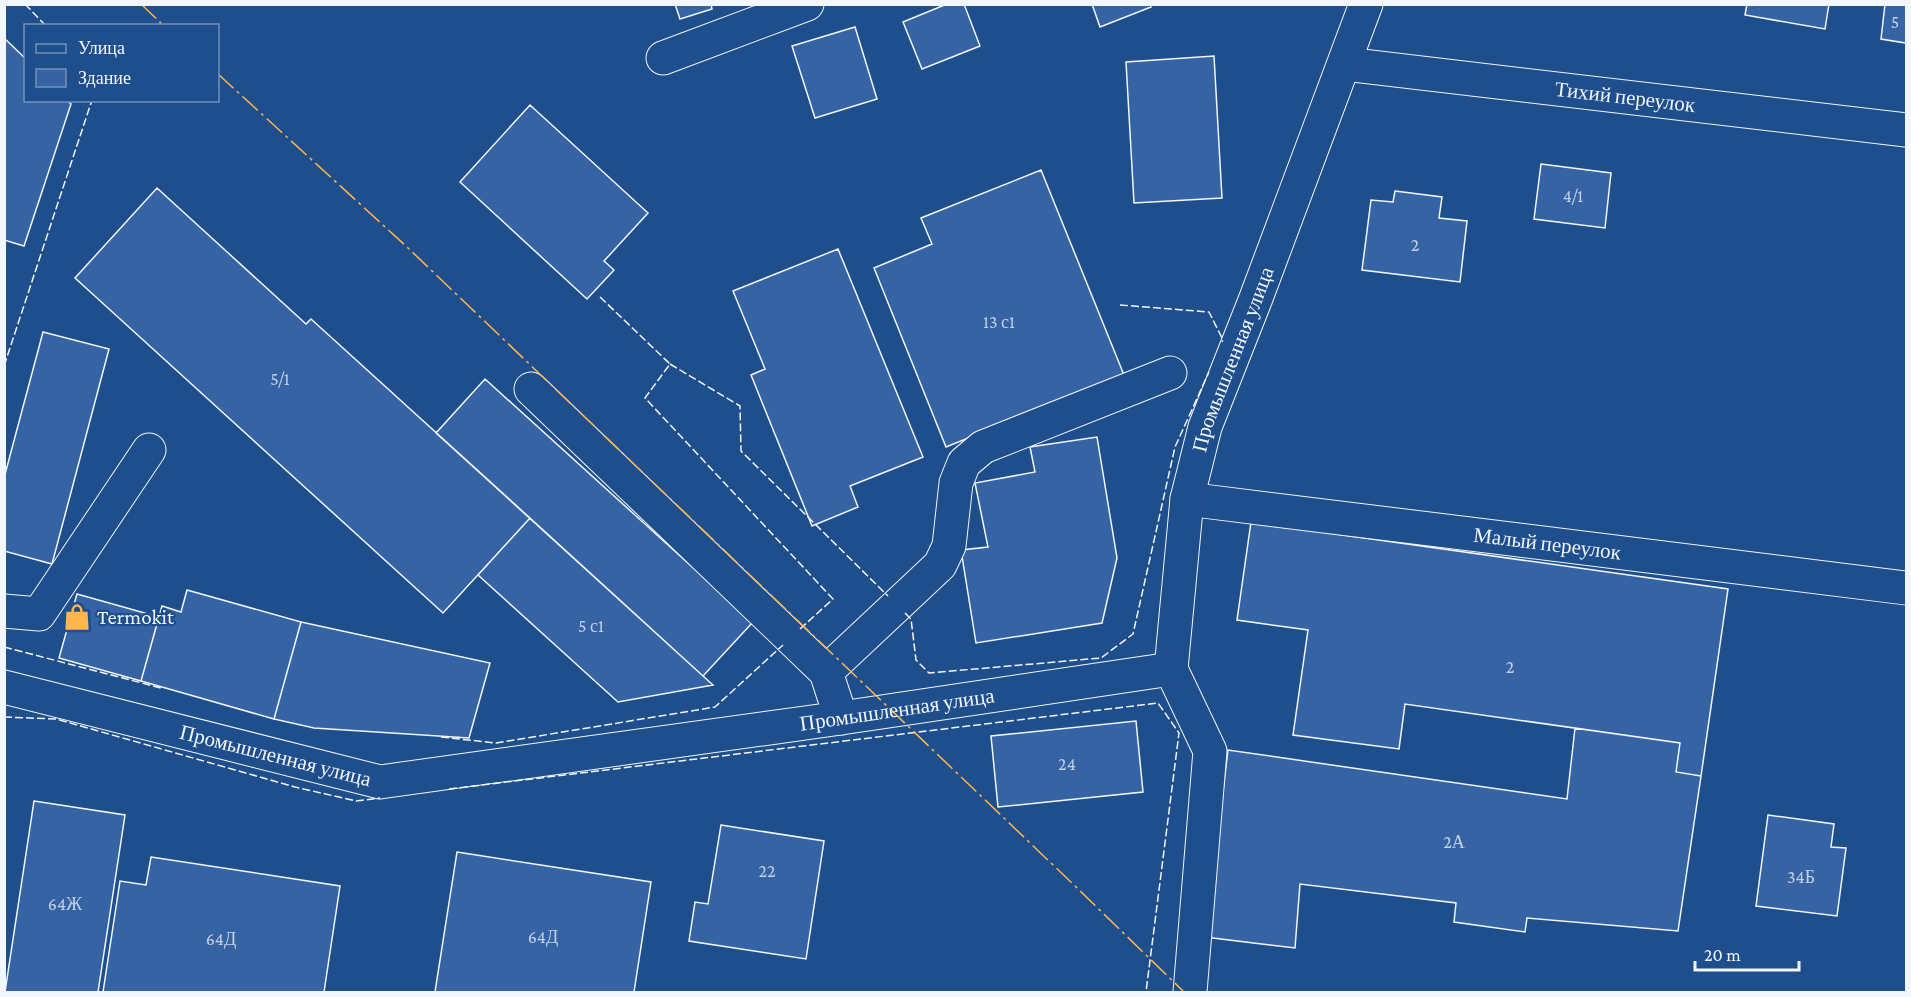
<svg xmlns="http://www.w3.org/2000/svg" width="1911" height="997" viewBox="0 0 1911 997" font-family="'Crimson Pro',serif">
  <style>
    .building { fill: #3563a3; stroke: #f2f6ff; stroke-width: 1.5 }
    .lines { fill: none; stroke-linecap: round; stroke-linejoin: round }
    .minor-casing { stroke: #f2f6ff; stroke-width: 35 }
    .minor { stroke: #1f4e8c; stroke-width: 33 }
    .fence { stroke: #f2f6ff; stroke-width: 1.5; stroke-dasharray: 8 3; stroke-linecap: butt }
    .power { stroke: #ffb74d; stroke-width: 1.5; stroke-dasharray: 21 4.5 3 4.5; stroke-linecap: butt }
    .labels { text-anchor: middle; stroke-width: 4.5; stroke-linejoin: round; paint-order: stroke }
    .number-label { font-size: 18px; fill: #c3d1e8 }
    .street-label { font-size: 21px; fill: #f2f6ff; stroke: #1f4e8c }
    .poi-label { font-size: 21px; fill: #f2f6ff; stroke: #1f4e8c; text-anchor: start }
  </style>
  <rect width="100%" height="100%" fill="#1f4e8c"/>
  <path class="building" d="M675 4H711L712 9 680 19Z
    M947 4H964L980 46 922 69 903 22Z
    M1092 4H1150L1151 7 1100 27Z
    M1747 4H1829L1825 29 1745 15Z
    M1885 4H1906V43L1881 39Z
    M855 27 877 99 815 118 792 46Z
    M4 38 26 59V100H67L71 104 24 246 4 240Z
    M1214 56 1222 198 1134 203 1126 62Z
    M530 105 648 213 604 261 614 270 587 299 460 182Z
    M1541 164 1611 173 1605 228 1534 219Z
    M1041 170 1124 375 946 447 874 268 932 244 921 218Z
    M157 188 306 324 311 319 530 518 443 613 75 278Z
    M1395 191 1442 197 1439 218 1467 221 1460 282 1362 270 1371 200 1393 202Z
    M838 249 923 457 850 486 858 507 812 526 751 375 765 369 733 291Z
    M43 332 109 349 52 564 4 551V478Z
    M485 379 753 622 703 676 436 433Z
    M1097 437 1117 558 1102 623 976 643 961 550 988 547 975 483 1035 472 1030 447Z
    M530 518 703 676 713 685 618 702 478 575Z
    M1251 522 1728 589 1701 776 1676 772 1680 743 1405 704 1399 749 1293 735 1308 630 1237 620Z
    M187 590 301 622 274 719 141 681 162 606 181 612Z
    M77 594 159 617 141 681 59 658Z
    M301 622 490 663 469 738 314 728 274 719Z
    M1136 721 1143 792 998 807 991 736Z
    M1575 728 1680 743 1676 772 1701 776 1678 931 1527 918 1525 932 1454 922 1456 903 1300 884 1295 948 1205 937 1228 750 1567 799Z
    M34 801 125 815 98 992H5Z
    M1768 815 1834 824 1831 847 1846 848 1837 916 1756 906Z
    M721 825 824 841 806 959 689 941 695 902 708 904Z
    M457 852 651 882 634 992H435Z
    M151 857 340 886 324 992H103L120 881 146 885Z"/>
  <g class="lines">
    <defs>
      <g id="minor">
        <path d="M663 58 807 4"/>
        <path id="s1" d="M1345 64 1906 130"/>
        <path d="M531 389 826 672 841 718"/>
        <path id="s2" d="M1187 499 1906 588"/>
        <path d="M4 611 39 614 149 450"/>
        <path id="s3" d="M1171 669 1187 499 1205 427 1256 298 1366 4"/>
        <path d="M1171 669 1210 751 1190 992"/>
        <path d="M826 672 940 565 949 546 956 483 964 463 983 447 1170 373"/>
        <path id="s4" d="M4 687 380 782 841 718 1171 669"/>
      </g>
    </defs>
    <use href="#minor" class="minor-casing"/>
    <use href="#minor" class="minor"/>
    <path class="fence" d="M25 4 46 26
      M600 297 670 364 645 398 833 599 800 629
      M1120 305 1209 312 1223 340 1222 342
      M670 364 740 406 741 451 888 596
      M4 366 92 100
      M905 613 911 619 916 660 929 673 1101 658 1133 634 1175 447 1209 372
      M4 647 161 688
      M4 717 56 719 295 787 356 801 380 798
      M441 737 496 743 715 707 783 645
      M449 789 1158 703 1179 733 1146 992"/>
    <path class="power" d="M141 4 164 26
      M218 74 407 247 1074 885 1184 992"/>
  </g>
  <defs>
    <symbol id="shop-bare" viewBox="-9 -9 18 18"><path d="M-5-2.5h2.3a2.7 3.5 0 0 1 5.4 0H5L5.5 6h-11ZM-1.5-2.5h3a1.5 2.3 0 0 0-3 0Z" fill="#ffb74d" stroke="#1f4e8c" stroke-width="2.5" paint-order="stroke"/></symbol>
  </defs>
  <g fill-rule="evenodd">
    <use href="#shop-bare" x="58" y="598" width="38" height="38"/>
  </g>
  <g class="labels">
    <g class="number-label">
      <text x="1895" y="28">5</text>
      <text x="1573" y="202">4/1</text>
      <text x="1415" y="251">2</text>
      <text x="999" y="328">13 с1</text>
      <text x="280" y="385">5/1</text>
      <text x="591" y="632">5 с1</text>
      <text x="1510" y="673">2</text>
      <text x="1067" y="770">24</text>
      <text x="1454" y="848">2А</text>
      <text x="767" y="877">22</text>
      <text x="1801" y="883">34Б</text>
      <text x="65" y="910">64Ж</text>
      <text x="543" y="943">64Д</text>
      <text x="221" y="945">64Д</text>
    </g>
    <g class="street-label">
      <text dy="7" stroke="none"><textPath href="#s1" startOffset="282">Тихий переулок</textPath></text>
      <text dy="7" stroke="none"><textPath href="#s3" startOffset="318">Промышленная улица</textPath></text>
      <text dy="7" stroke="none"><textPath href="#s2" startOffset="363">Малый переулок</textPath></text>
      <text dy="7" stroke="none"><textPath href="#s4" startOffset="910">Промышленная улица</textPath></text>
      <text dy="7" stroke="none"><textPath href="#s4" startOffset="280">Промышленная улица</textPath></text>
    </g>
    <g class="poi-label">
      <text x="97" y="624">Termokit</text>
    </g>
  </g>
  <rect width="1911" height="997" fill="none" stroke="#f2f6ff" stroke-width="12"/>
  <rect x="24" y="24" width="195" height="78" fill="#1f4e8c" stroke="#7391ba" stroke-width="1.5"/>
  <rect x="36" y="44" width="30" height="9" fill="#1f4e8c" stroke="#7391ba" stroke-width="1.5"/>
  <text x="78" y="54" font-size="18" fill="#f2f6ff">Улица</text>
  <rect x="36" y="69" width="30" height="18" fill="#3563a3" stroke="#7391ba" stroke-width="1.5"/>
  <text x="78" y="84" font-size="18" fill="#f2f6ff">Здание</text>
  <path d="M1695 961v9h104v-9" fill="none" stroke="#f2f6ff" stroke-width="3"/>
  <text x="1704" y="961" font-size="18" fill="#f2f6ff" stroke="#1f4e8c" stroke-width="4.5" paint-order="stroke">20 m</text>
</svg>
